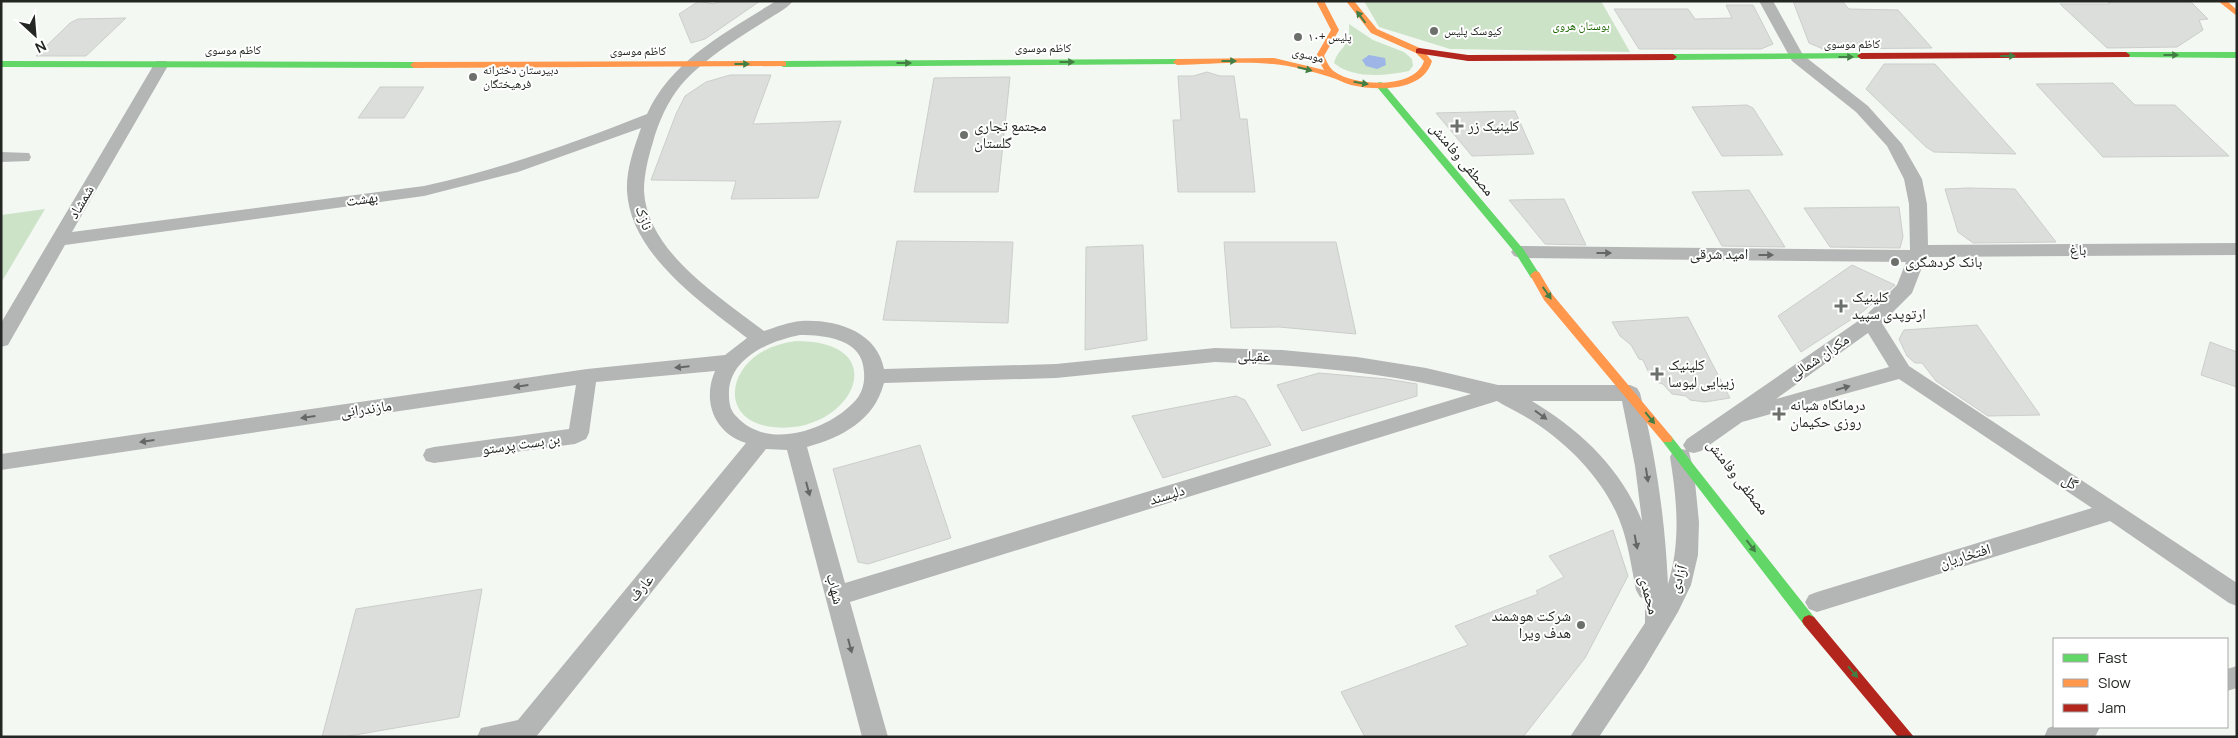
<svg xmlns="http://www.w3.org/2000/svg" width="2238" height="738" viewBox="0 0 2238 738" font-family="Manrope,'Noto Naskh Arabic',sans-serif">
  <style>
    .green { fill: #cce3c8 }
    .water { fill: #9db5e7 }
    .building { fill: #dbdeda; stroke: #cbceca }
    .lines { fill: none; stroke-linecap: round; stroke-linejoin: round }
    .street { fill: #b4b6b6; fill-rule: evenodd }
    .fast { fill: #63d668; fill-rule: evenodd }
    .slow { fill: #ff974d; fill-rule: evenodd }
    .jam { fill: #b3261e; fill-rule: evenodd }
    .oneway { fill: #437e45 }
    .oneway2 { fill: #646765 }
    .poi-dot { fill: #6c706b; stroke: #fff; stroke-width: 2 }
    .labels { text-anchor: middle; stroke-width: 4; stroke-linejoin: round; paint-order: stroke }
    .far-park-label { font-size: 12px; fill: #1b6701; stroke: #fff }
    .far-poi-label { font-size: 12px; fill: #232622; stroke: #fff; text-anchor: start }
    .far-street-label { font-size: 12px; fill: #232622; stroke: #fff }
    .poi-label { font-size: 15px; fill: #232622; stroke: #fff; text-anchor: start }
    .street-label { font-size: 15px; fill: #232622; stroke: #fff }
  </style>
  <rect width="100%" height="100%" fill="#f4f8f3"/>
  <path class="green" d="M1364 1H1601L1630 52 1450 49 1379 27Z
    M1349 24 1373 40 1404 52 1412 59 1413 66 1409 71C1386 76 1352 79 1334 63 1339 45 1351 49 1349 24Z
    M45 209 1 283V215Z
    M796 341C901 341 848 442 766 426 723 417 728 373 760 353 771 346 784 343 796 341Z"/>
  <path class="water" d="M1369 55 1385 58 1386 65 1377 69 1366 66 1362 60Z"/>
  <path class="building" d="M699 1 714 4 719 1H760L705 39 691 43 679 14Z
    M1793 1H1842L1849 9 1898 10 1932 48 1823 49 1809 43Z
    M2107 1H2190L2208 19 2199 20 2203 30 2177 47 2107 48 2060 4H2110Z
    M1726 5H1753L1773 44 1761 49H1639L1614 9H1688L1695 19 1732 18Z
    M126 18 86 56H36L70 23 78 19Z
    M1884 64H1935L2016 154 1934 152 1926 147 1866 89Z
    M1207 72 1220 76H1234L1240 119H1247L1255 192H1178L1173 120H1181L1178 76H1193Z
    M730 75H771L753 124 841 121 818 198 731 199 736 181 651 180 676 114 685 96 706 82Z
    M1010 77 998 192H914L934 78Z
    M2113 83 2135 105H2175L2229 156 2103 157 2036 84Z
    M380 87H424L404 118H358Z
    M1747 105 1753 108 1783 155 1722 156 1692 107Z
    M1515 111 1534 154 1472 156 1436 113Z
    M1968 188 2015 189 2056 242 1973 243 1958 232 1945 189Z
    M1749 190 1785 247 1722 246 1692 192Z
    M1564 199 1586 245 1545 244 1509 200Z
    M1899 207 1903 237 1900 248 1830 247 1804 208Z
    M897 241 1013 242 1008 323 883 320Z
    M1224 242H1336L1356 334 1279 327 1231 328Z
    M1143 245 1147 340 1085 350 1086 247Z
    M1852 265 1895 285 1861 313 1801 352 1778 316Z
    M1688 317 1730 398 1705 402 1690 400 1686 396 1672 394 1663 384 1659 383 1656 374 1649 373 1643 360 1639 359 1631 345 1620 336 1612 322Z
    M1977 325 2040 415 1988 416 1936 381 1922 363H1915L1907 356 1899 339 1904 330Z
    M2210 342 2237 352V387L2201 375Z
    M1319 373 1387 379 1417 384V396L1302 431 1277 385Z
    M1236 396 1245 400 1271 445 1163 478 1132 416Z
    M920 445 951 538 868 564 858 562 833 469Z
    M1613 530 1628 576 1585 658 1523 737H1365L1341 692 1468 645 1455 626 1538 594 1536 591 1564 577 1549 556Z
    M482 589 459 717 343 737H322L356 609Z"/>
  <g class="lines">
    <path class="street" d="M776 1H793C786 10 772 16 762 23 740 37 717 51 697 69 674 88 661 114 653 142 648 158 644 175 644 191 647 252 720 297 764 331 776 327 789 322 801 321 835 319 877 331 884 369L1056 364 1215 348 1282 350 1357 357 1426 368 1498 385H1630L1637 388 1640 393C1656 456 1665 519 1668 584 1681 542 1677 500 1670 457L1673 451 1681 449 1686 450 1683 445 1687 439 1864 317 1897 285 1906 262 1520 258 1514 256 1511 252 1514 248 1520 246 1910 250 1909 204 1904 179 1887 146 1856 112 1792 61 1759 1H1773L1803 55 1868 106 1902 144 1922 179 1927 204 1928 245 2237 243V255L1926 257 1912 293 1882 323 1909 366 2237 583V606L2229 603 2110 521 1817 612 1809 609 1805 602 1809 595 1817 592 2092 508 1899 379 1742 422 1701 451 1694 453 1689 452 1694 472 1699 522 1698 555 1691 585 1678 612 1644 669 1599 737H1570L1645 623V599L1640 597 1636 590C1632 570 1629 549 1623 530 1609 486 1574 449 1537 424 1524 415 1510 409 1497 401L850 602 888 737H862L787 450 766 449 536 737H477L481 728 518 720 746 443C714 433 702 401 715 371L596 382 589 433 586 439 575 444 434 463 426 461 423 455 426 449 434 447 569 429 576 385 1 470V454L587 369 725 355 747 338C702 303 630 254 627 191 626 170 634 148 641 128L518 172 424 196 65 245 8 345 1 347V323L156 61H166L169 64 72 232 424 186C501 169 574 143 647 114 671 60 728 31 776 1ZM1868 333 1889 367 1776 399ZM800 335C826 335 863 339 864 372 865 384 862 395 853 403 826 431 767 450 737 417 731 412 729 404 729 396 727 359 769 341 800 335ZM1215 362C1302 365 1386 372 1471 394L845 583 807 447C842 437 874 421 884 383L1056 378ZM1532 401H1622L1635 466 1642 521C1621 468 1580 430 1532 401Z
      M1 152 29 153 31 157 29 161 1 162Z
      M2237 666V688L2227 691V669Z
      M2054 726V727H2100L2096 735 2093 737H2044L2048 728Z"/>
    <path class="fast" d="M2126 52H2237V58L2123 57 2122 55Z
      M1861 53 1865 56 1864 58 1673 60 1669 57 1673 54Z
      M1177 59 1180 60V64L783 67 779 64 783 61Z
      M1 61 414 62 418 65 414 68 1 67Z
      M1380 82 1383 83 1524 250 1540 275 1539 278H1531L1516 254 1377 87V83Z
      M1667 434 1671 436 1814 617 1816 621 1814 625 1809 627 1804 625 1663 442 1661 439 1663 436Z"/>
    <path class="slow" d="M1316 1H1324L1339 30 1324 56C1327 62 1330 69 1335 72 1355 86 1415 90 1424 61L1416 53 1371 33 1346 1H1354L1377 29 1422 49 1432 61C1423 92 1377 91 1351 85 1344 83 1337 79 1330 77 1314 72 1290 65 1273 64 1244 61 1207 64 1177 65L1173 62 1177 59 1274 58 1324 70 1316 56 1331 30Z
      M2218 1H2227L2237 10V16Z
      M783 61 786 62V66L414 68 410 65 414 62Z
      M1535 271 1539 272 1552 294 1671 436 1673 439 1671 442H1663L1544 300 1530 275Z"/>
    <path class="jam" d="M1419 48 1468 55 1673 54 1677 57 1673 60 1468 61 1416 53V49Z
      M2126 52 2130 55 2129 57 1861 59 1857 56 1861 53Z
      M1809 615 1814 617 1914 737H1898L1804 625 1802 621 1804 617Z"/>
  </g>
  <defs><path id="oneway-solid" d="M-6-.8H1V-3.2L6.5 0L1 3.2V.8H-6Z" transform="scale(1.25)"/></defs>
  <g class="oneway">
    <use href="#oneway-solid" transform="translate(1361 17) rotate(-127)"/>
    <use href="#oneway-solid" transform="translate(2171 55)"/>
    <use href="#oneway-solid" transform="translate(2008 56)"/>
    <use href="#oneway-solid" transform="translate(1846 57)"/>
    <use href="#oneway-solid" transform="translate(1229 61)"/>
    <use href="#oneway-solid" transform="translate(1067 62)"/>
    <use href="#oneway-solid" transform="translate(904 63)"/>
    <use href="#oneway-solid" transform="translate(742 64)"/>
    <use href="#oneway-solid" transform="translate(1305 69) rotate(14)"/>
    <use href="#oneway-solid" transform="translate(1361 83) rotate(9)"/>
    <use href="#oneway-solid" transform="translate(1547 293) rotate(55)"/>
    <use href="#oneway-solid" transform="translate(1650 418) rotate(51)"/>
    <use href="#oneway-solid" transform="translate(1751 546) rotate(52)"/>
    <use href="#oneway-solid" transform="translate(1853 672) rotate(50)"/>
  </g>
  <g class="oneway2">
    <use href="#oneway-solid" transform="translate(1604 253)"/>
    <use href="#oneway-solid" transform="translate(1766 255)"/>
    <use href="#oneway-solid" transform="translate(682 367) rotate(174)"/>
    <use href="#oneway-solid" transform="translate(521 386) rotate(172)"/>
    <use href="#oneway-solid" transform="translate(1843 388) rotate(-16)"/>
    <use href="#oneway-solid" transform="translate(1541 415) rotate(36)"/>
    <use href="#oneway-solid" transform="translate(308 417) rotate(172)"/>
    <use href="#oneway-solid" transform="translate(147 441) rotate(172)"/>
    <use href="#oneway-solid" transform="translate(1647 475) rotate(81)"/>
    <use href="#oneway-solid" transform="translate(808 489) rotate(75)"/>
    <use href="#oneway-solid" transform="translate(1636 542) rotate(79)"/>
    <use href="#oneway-solid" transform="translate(850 646) rotate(75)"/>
  </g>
  <g class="poi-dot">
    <circle cx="1434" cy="31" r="5"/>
    <circle cx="1298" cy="37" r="5"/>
    <circle cx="473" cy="77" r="5"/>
    <path d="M1454.5 118.5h5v5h5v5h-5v5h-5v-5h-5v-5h5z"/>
    <circle cx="964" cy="135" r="5"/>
    <circle cx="1895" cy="262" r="5"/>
    <path d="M1838.5 298.5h5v5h5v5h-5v5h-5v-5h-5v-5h5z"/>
    <path d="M1654.5 366.5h5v5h5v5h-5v5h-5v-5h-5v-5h5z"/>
    <path d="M1776.5 406.5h5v5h5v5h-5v5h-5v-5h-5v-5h5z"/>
    <circle cx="1581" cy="625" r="5"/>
  </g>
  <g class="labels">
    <g class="far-park-label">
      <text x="1581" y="30">بوستان هروی</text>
    </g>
    <g class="far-poi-label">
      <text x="1444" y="35">کیوسک پلیس</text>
      <text x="1308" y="41">پلیس +۱۰</text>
      <text x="483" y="74">دبیرستان دخترانه<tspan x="483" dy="14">فرهیختگان</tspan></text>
    </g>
    <g class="far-street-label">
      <text x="1852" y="48">کاظم موسوی</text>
      <text x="1043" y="52">کاظم موسوی</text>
      <text x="233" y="54">کاظم موسوی</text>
      <text x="638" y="55">کاظم موسوی</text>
      <text transform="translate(1308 55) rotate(14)" y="4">موسوی</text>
    </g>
    <g class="poi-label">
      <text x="974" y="131">مجتمع تجاری<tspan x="974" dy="17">گلستان</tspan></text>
      <text x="1468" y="131">کلینیک زر</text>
      <text x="1905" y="267">بانک گردشگری</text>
      <text x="1852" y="302">کلینیک<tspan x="1852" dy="17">ارتوپدی سپید</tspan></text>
      <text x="1668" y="370">کلینیک<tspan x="1668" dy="17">زیبایی لیوسا</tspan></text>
      <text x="1790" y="410">درمانگاه شبانه<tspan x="1790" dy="17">روزی حکیمان</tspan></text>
      <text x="1571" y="621" text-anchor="end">شرکت هوشمند<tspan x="1571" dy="17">هدف ویرا</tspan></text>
    </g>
    <g class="street-label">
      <text transform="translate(1462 159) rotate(50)" y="5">مصطفی وفامنش</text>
      <text transform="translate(362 199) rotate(-8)" y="5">بهشت</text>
      <text transform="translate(81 202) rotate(-60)" y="5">شمشاد</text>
      <text transform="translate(644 218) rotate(71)" y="5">نازک</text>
      <text x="2078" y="255">باغ</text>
      <text x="1719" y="259">امید شرقی</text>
      <text transform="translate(1254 356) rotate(2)" y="5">عقیلی</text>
      <text transform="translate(1819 357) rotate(-34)" y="5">مکران شمالی</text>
      <text transform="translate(366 409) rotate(-8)" y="5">مازندرانی</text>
      <text transform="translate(521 444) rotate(-8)" y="5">بن بست پرستو</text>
      <text transform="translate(1738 477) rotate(52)" y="5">مصطفی وفامنش</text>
      <text transform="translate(2070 482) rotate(34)" y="5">گل</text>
      <text transform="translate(1167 495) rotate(-17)" y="5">دلپسند</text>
      <text transform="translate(1965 556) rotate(-17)" y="5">افتخاریان</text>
      <text transform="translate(1678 579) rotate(-72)" y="5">آزادی</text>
      <text transform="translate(641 588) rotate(-51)" y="5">عارف</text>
      <text transform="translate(835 589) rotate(75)" y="5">شهاب</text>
      <text transform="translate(1649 595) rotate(75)" y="5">محمدی</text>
    </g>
  </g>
  <rect width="2238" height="738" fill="none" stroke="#232622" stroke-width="5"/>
  <rect x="2053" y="638" width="175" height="90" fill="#ffffff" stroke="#a7a8a7"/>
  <rect x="2063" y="654" width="25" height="8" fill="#63d668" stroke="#a7a8a7"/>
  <text x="2098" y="663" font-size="15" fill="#232622">Fast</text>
  <rect x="2063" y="679" width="25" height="8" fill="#ff974d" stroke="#a7a8a7"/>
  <text x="2098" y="688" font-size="15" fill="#232622">Slow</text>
  <rect x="2063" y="704" width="25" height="8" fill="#b3261e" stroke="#a7a8a7"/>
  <text x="2098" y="713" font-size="15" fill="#232622">Jam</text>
  <g transform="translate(35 35) rotate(154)" stroke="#ffffff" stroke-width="4" paint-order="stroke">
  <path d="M0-4L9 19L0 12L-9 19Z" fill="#232622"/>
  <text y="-8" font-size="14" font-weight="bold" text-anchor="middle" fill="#232622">N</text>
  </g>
</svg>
